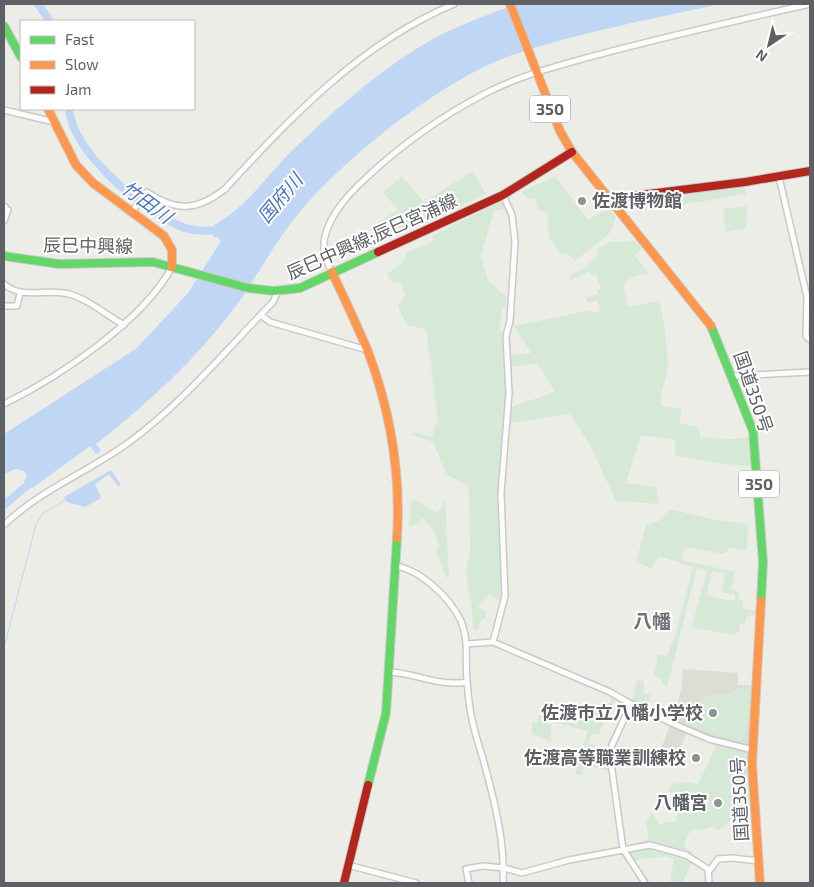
<svg xmlns="http://www.w3.org/2000/svg" width="814" height="887" viewBox="0 0 814 887" font-family="'Exo 2','Noto Sans JP',sans-serif">
  <style>
    .education { fill: #ddddd6 }
    .green { fill: #d6e9d7; fill-rule: evenodd }
    .water { fill: #bfd6f5 }
    .lines { fill: none; stroke-linecap: round; stroke-linejoin: round }
    .stream { stroke: #bfd6f5; stroke-width: 1 }
    .river { stroke: #bfd6f5; stroke-width: 8 }
    .street-casing { stroke: #c9c9c9; stroke-width: 8 }
    .fast-casing { stroke: #cacaca; stroke-width: 10 }
    .slow-casing { stroke: #cacaca; stroke-width: 10 }
    .jam-casing { stroke: #cacaca; stroke-width: 10 }
    .street { stroke: #fcfcfc; stroke-width: 5 }
    .fast { stroke: #63d668; stroke-width: 8 }
    .slow { stroke: #ff974d; stroke-width: 8 }
    .jam { stroke: #b3261e; stroke-width: 8 }
    .poi-dot { fill: #909193; stroke: #fff; stroke-width: 2 }
    .labels { text-anchor: middle; stroke-width: 4; stroke-linejoin: round; paint-order: stroke }
    .shield { fill: #fff; stroke: #8e9093; stroke-width: 1 }
    .shield-label { font-size: 16px; font-weight: bold; fill: #5e6065 }
    .poi-label { font-size: 18px; font-weight: bold; fill: #5e6065; stroke: #fff; text-anchor: end }
    .street-label { font-size: 18px; fill: #5e6065; stroke: #fff }
    .water-label { font-size: 19px; font-style: italic; fill: #4e74bd; stroke: #fff }
    .neighbourhood-label { font-size: 19px; font-weight: bold; fill: #6f7277; stroke: #fff }
  </style>
  <rect width="100%" height="100%" fill="#edede8"/>
  <path class="education" d="M683 669 738 673V685H752L749 747 689 729 674 759 659 754 676 709 682 685Z"/>
  <path class="green" d="M473 171 486 194 422 224 389 236 379 222 398 210 383 192 402 176 424 202Z
    M555 176 588 220 603 211H611L616 218 609 234 575 261 567 253 561 255 549 238 547 213 538 209 536 199 527 198 521 192Z
    M744 186 746 194 675 206 621 209 625 202 641 198Z
    M503 200 507 208 494 211 481 256 488 281 507 297 506 308H502L500 330 503 334 506 395 497 495 503 575 501 602 488 594 487 599 482 601 478 608 486 611V618L481 620 478 630H474L466 570 470 549 469 490 468 486 446 474 433 442 412 435 414 432 433 437 434 426 438 423 426 329 407 325 398 306 406 295 400 282 393 284 387 274 406 259V254C414 246 424 249 433 240L432 236Z
    M747 206 746 228 726 232 723 209Z
    M635 241 642 248 635 256 647 270 648 274 636 276 626 281 624 288 628 307 659 301C663 315 670 357 667 371 665 384 659 392 662 406L682 409 679 423 698 427 701 438 732 439 749 437 754 466C727 466 701 459 675 456V440L641 435 626 483 656 487 659 504 616 501 590 445 570 414 510 423 511 407 555 392 537 363 510 367V355L531 353 514 326 591 310 593 313 600 311 597 301 588 303 585 298 598 294V290L601 288 596 275H591L589 272 568 281 572 273 582 270 599 255 596 250 609 242Z
    M414 499 438 513 445 499 449 578 446 577 436 551 439 546 434 530 423 518 417 525 408 526 411 511 409 503Z
    M670 509 716 520 748 524 747 550 730 548 724 554 684 547 682 560 735 572 732 590 739 592V599L744 601 742 608 756 611 755 615 746 617 745 624 740 623 739 632H736V635L693 628 692 626 707 570 697 568 667 687 662 685V679L654 676 658 654 667 656 675 635 693 567 659 556 651 568 636 562 646 525 661 520ZM712 571 725 574 722 590 724 593 735 595V599L731 601 707 595Z
    M637 679 644 682 643 692 651 695 649 705 644 704 642 708 632 702Z
    M740 688 751 689 745 739 739 742 684 725 695 719 699 702 712 694 725 695Z
    M613 697 616 699 598 735 592 734 588 742 595 746 594 751 583 746 588 731 549 721 548 723 551 725V742L532 734V722H537L539 715 545 716 546 713 560 716 563 712H565L563 721 577 724 586 703 605 711Z
    M717 744 748 752 751 806C733 811 733 822 719 830L710 827 702 830 695 828 689 833 684 844 687 849 692 851V862L682 883H670L674 859 664 856 633 861 629 854 628 845 649 839 646 824 652 812 659 824 676 821 678 809 683 807V800L679 795 669 792 671 784 688 782 698 784Z
    M579 751 609 765 610 771 590 766 583 769V775L575 774Z"/>
  <path class="water" d="M517 4H720C652 19 581 32 515 54 444 78 347 156 299 213 274 243 256 279 232 311 194 361 146 405 96 444L101 451 96 454 90 446 32 488 24 481 27 476 24 471 15 469 4 474V434L137 348 188 293 221 241 218 237H213L214 225C248 207 268 173 296 147 338 107 383 67 433 39 460 25 489 14 517 4Z
    M111 470 121 485 118 486 109 474 95 484 101 498 85 507 67 502 64 497Z"/>
  <g class="lines">
    <path class="stream" d="M4 648 36 524 43 513 67 499"/>
    <path class="river" d="M38 4 50 21
      M69 109C73 153 142 210 180 226 194 232 208 231 222 230
      M4 505 35 479"/>
    <defs>
      <path id="street" d="M4 110 54 122
        M779 177 807 297 806 336 810 340
        M4 206 8 210 4 221
        M131 213 147 192C176 212 197 211 225 189 292 116 361 43 454 4
        M332 272C329 266 324 258 324 251 321 224 347 195 366 178 402 144 442 116 486 93 519 76 557 66 593 56 665 37 738 20 810 4
        M4 284C22 300 47 288 69 294 88 299 106 315 124 325
        M4 306H17L20 293
        M261 315 270 322 367 350
        M733 376 810 372
        M4 404C59 377 143 321 172 267
        M4 525C40 490 88 472 128 443 183 403 226 350 273 302L278 291
        M395 566C420 569 450 598 461 621 469 640 465 660 467 681 468 693 469 707 472 719 475 736 482 753 486 770 496 807 505 845 503 883
        M493 642 505 596 501 493 509 393 506 336 510 321 515 242 512 215 503 195
        M467 644 493 642 610 692 631 704 674 724 709 739 753 750
        M389 672C416 673 439 687 467 682
        M631 704 612 745 611 763 623 849 645 883
        M348 865 416 883
        M709 871 718 859 732 858 758 861
        M469 883 466 869 483 866 504 868 522 873 569 860 650 845 686 855 708 869 709 883"/>
      <path id="fast" d="M4 26 21 57
        M4 256 59 264 153 262 248 288 274 291 300 288 378 252
        M711 326 753 431 763 562 761 601
        M368 785 386 713 397 538"/>
      <path id="slow" d="M510 4 560 131 572 152 711 326
        M48 109 76 165 93 183 164 236 172 250V267
        M332 272C344 298 356 323 367 349 390 409 401 474 397 538
        M760 883 752 764 761 601"/>
      <path id="jam" d="M613 206 632 196 745 182 810 171
        M378 252 503 195 572 152
        M344 883 368 785"/>
    </defs>
    <use href="#street" class="street-casing"/>
    <use href="#fast" class="fast-casing"/>
    <use href="#slow" class="slow-casing"/>
    <use href="#jam" class="jam-casing"/>
    <use href="#street" class="street"/>
    <use href="#fast" class="fast"/>
    <use href="#slow" class="slow"/>
    <use href="#jam" class="jam"/>
  </g>
  <g class="poi-dot">
    <circle cx="582" cy="201" r="5"/>
    <circle cx="713" cy="713" r="5"/>
    <circle cx="696" cy="758" r="5"/>
    <circle cx="718" cy="803" r="5"/>
  </g>
  <g class="labels">
    <g class="shield">
      <rect x="530" y="95.5" width="40" height="27" rx="4"/>
      <rect x="739" y="470.5" width="40" height="27" rx="4"/>
    </g>
    <g class="shield-label">
      <text x="550" y="115">350</text>
      <text x="759" y="490">350</text>
    </g>
    <g class="poi-label">
      <text x="592" y="207" text-anchor="start">佐渡博物館</text>
      <text x="703" y="719">佐渡市立八幡小学校</text>
      <text x="686" y="764">佐渡高等職業訓練校</text>
      <text x="708" y="809">八幡宮</text>
    </g>
    <g class="street-label">
      <text transform="translate(372 237) rotate(-24)" y="6">辰巳中興線;辰巳宮浦線</text>
      <text transform="translate(88 246) rotate(1)" y="6">辰巳中興線</text>
      <text transform="translate(753 392) rotate(71)" y="6">国道350号</text>
      <text transform="translate(740 799) rotate(-93)" y="6">国道350号</text>
    </g>
    <g class="water-label">
      <text transform="translate(280 198) rotate(-50)" y="7">国府川</text>
      <text transform="translate(147 202) rotate(36)" y="7">竹田川</text>
    </g>
    <g class="neighbourhood-label">
      <text x="652" y="628">八幡</text>
    </g>
  </g>
  <rect width="814" height="887" fill="none" stroke="#5e6065" stroke-width="10"/>
  <rect x="20" y="20" width="175" height="90" fill="#ffffff" stroke="#bfbfc1"/>
  <rect x="30" y="36" width="25" height="8" fill="#63d668" stroke="#bfbfc1"/>
  <text x="65" y="45" font-size="15" fill="#5e6065">Fast</text>
  <rect x="30" y="61" width="25" height="8" fill="#ff974d" stroke="#bfbfc1"/>
  <text x="65" y="70" font-size="15" fill="#5e6065">Slow</text>
  <rect x="30" y="86" width="25" height="8" fill="#b3261e" stroke="#bfbfc1"/>
  <text x="65" y="95" font-size="15" fill="#5e6065">Jam</text>
  <g transform="translate(769 45) rotate(215)" stroke="#ffffff" stroke-width="4" paint-order="stroke">
  <path d="M0-4L9 19L0 12L-9 19Z" fill="#5e6065"/>
  <text y="-8" font-size="14" font-weight="bold" text-anchor="middle" fill="#5e6065">N</text>
  </g>
</svg>
